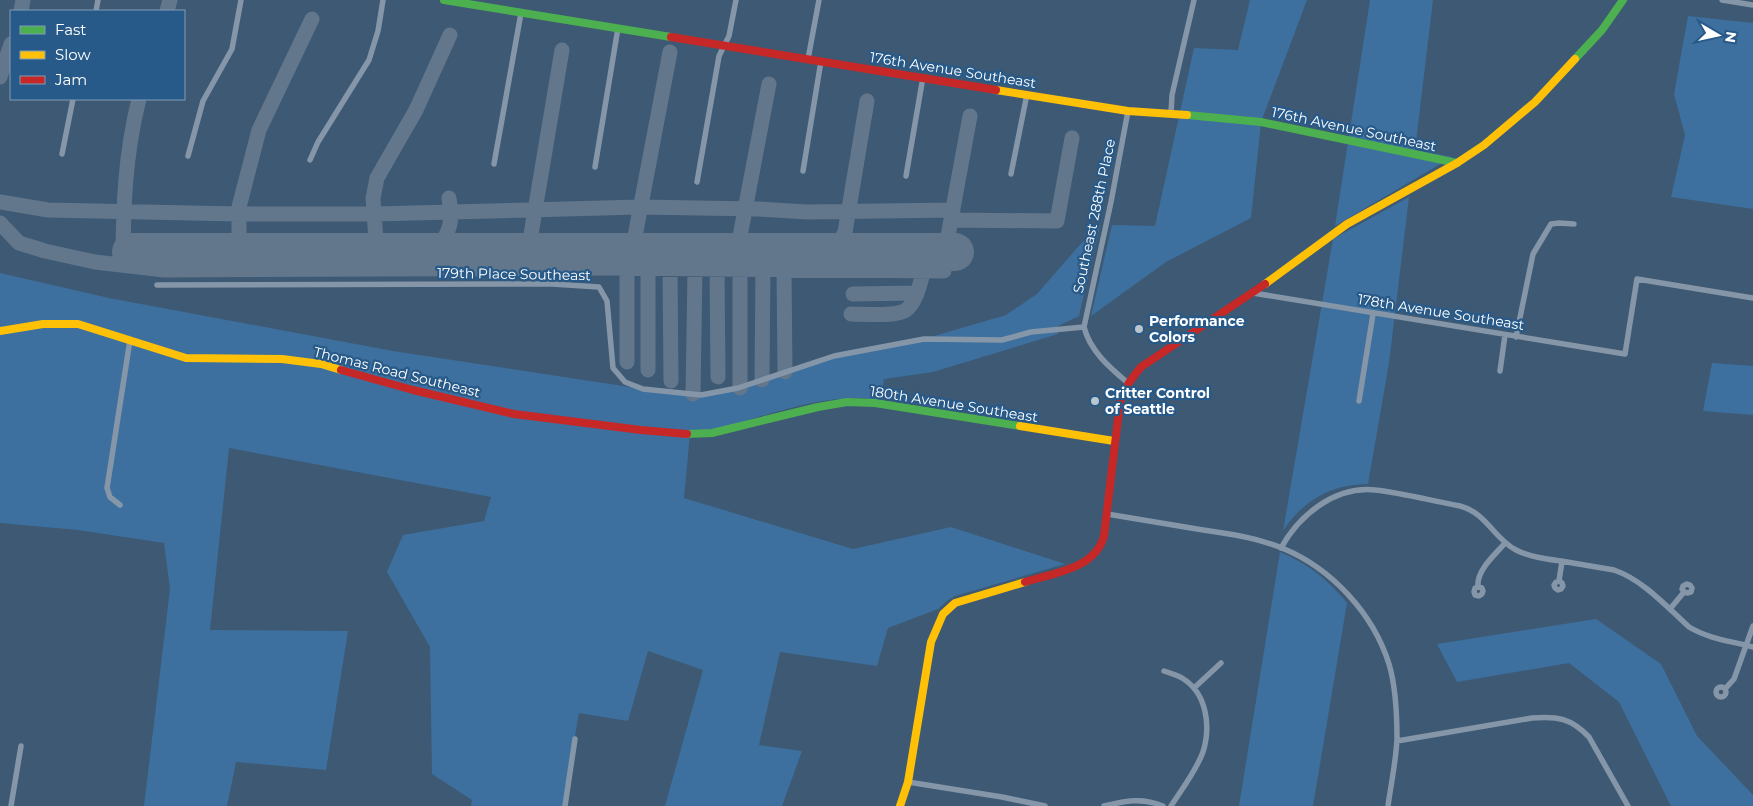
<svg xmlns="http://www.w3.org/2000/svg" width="1753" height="806" viewBox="0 0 1753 806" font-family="Montserrat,sans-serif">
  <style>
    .green { fill: #3d709e }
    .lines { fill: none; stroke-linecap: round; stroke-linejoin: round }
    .taxiway { stroke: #62778c; stroke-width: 15 }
    .runway { stroke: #62778c; stroke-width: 38 }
    .street { stroke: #8596a8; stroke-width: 5.5 }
    .fast { stroke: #4caf50; stroke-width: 8 }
    .slow { stroke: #ffc107; stroke-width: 8 }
    .jam { stroke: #c62828; stroke-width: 8 }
    .poi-dot { fill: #bbc5ce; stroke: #285a89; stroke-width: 2 }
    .labels { text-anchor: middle; stroke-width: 4.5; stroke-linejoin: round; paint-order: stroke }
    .street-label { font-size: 14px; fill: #fff; stroke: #285a89 }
    .poi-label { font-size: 14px; font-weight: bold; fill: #fff; stroke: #285a89; text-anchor: start }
  </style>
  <rect width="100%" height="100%" fill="#3e5973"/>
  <path class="green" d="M1250 0H1307L1261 122 1251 218 1166 262 1091 316 1112 225 1155 226 1194 48 1238 50Z
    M1370 0H1433L1415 150 1452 157 1335 226Z
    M1688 16 1753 23V209L1671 197 1685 135 1674 94Z
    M1409 197 1389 363 1368 484C1332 484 1303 500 1283 531L1333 239Z
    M1100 225 1079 316 1058 326V334L933 372 884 379 880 400C813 390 755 424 690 434L684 498 853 549 951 527 1065 564 955 596 948 600 938 609 888 628 877 666 780 652 759 745 802 751 782 806H665L703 670 648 651 628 721 579 713 563 806H471L472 800 432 774 430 647 387 572 403 535 484 521 491 497 229 448 210 630 348 631 326 770 236 762 227 806H144L170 589 164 543 78 530 0 523V273L109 298 393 351 643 389 701 395 740 388 834 356 924 339 1006 315 1037 294 1077 248Z
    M1712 363 1753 366V415L1703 411Z
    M1280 552C1307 563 1329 580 1347 603L1313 806H1239Z
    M1596 619 1661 664 1697 736 1753 795V806H1671L1619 702 1569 663 1457 682 1437 644Z"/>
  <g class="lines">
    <path class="taxiway" d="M21 11 23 0
      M167 11 170 0
      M0 77 11 44
      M0 202 48 210 239 214H374L640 207 758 209 807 212 953 210
      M951 220 1057 221 1072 138
      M0 223 19 243 45 251 95 262 164 270
      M163 252 164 270 608 268 944 271 945 252 970 116
      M438 252C450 227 453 226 449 198
      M528 252 562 50
      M584 252 608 268
      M632 252 670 52
      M737 252 769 84
      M835 252 845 232 867 101
      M123 265C123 208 125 154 139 99
      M239 269V207L259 130 312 19
      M378 269 373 198 377 178 416 110 450 35
      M627 269V362
      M670 269 671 381
      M717 269 718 377
      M740 269V388
      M784 269 785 372
      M800 269 801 252
      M853 294 916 293
      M851 314C863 314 897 317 906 310 917 302 920 282 924 270
      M648 370V269
      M762 380 763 269
      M693 394 695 269"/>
    <path class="runway" d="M131 252H955"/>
    <path class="street" d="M1722 0 1753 5
      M96 11 98 0
      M808 59 819 0
      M1171 113 1172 95 1194 0
      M62 154 73 99
      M188 156 203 101 232 49 241 0
      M310 160 318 142 369 60 378 31 383 0
      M494 164 521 13
      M595 167 618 28
      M803 171 821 61
      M1011 174 1027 94
      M906 176 923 77
      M697 182 719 56 729 36 736 0
      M157 285 552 284 599 287 607 301 613 368 625 382 643 389 701 395 738 388 834 356 924 339 1002 340 1031 332 1084 327
      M1253 293 1625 354 1637 279 1753 298
      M1516 337 1533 254 1551 224 1559 223 1574 224
      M1500 371 1505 335
      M1128 383C1110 368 1090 351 1084 327L1111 202 1128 111
      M1359 401 1373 314
      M120 505 110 497 107 488 130 340
      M1107 514C1137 519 1167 524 1197 529 1225 533 1255 537 1282 548 1331 568 1373 613 1389 664 1396 687 1397 714 1397 739 1396 761 1391 784 1388 806
      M1281 548C1299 515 1335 486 1375 490 1403 493 1432 501 1460 506 1487 513 1493 538 1516 550 1530 557 1546 559 1561 561 1578 564 1596 567 1614 570 1643 580 1666 606 1689 627 1709 639 1731 641 1753 647
      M1559 581 1562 583 1563 586 1561 589 1558 590 1555 588 1554 585 1556 582 1559 581 1562 561
      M1478 587 1482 588 1483 591 1482 594 1479 596 1475 595 1474 592 1475 588 1478 587C1476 570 1496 554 1505 543
      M1670 609 1684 592 1688 593 1691 592 1692 588 1690 585 1687 584 1683 586 1682 589 1684 592
      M1164 671C1170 673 1177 675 1182 678 1207 693 1211 726 1203 752 1196 771 1182 789 1171 806
      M1716 692a5 5 0 1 1 10 0a5 5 0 1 1-10 0Z
      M1194 688 1221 663
      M1725 689 1734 679 1753 626
      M1397 741 1532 718C1557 716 1571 718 1589 737L1628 806
      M908 782 1002 797 1045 806
      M11 806 21 746
      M565 806 575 739
      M1104 806C1125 801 1142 797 1163 806"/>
    <path class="fast" d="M444 0 671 37
      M1575 59 1602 30 1623 0
      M1187 115 1261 122 1457 163
      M687 434 712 433 818 407 847 402 875 403 1020 426"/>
    <path class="slow" d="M996 90 1128 111 1187 115
      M1265 284 1347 224 1457 163 1484 145 1535 102 1575 59
      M0 331 43 324H78L186 358 282 359 321 364 341 370
      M1020 426 1114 441
      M900 806 908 782 931 642 943 614 955 603 1025 582"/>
    <path class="jam" d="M671 37 996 90
      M341 370 413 390 514 414 641 430 687 434
      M1025 582C1054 573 1095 569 1104 536L1120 402C1124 388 1132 378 1141 367L1265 284"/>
  </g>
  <g class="poi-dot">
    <circle cx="1139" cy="329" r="5"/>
    <circle cx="1095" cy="401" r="5"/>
  </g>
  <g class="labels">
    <g class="street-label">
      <text transform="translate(953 70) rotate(9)" y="5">176th Avenue Southeast</text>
      <text transform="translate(1354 129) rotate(12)" y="5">176th Avenue Southeast</text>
      <text transform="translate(1094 216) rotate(-78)" y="5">Southeast 288th Place</text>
      <text transform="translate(514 274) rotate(1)" y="5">179th Place Southeast</text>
      <text transform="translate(1441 312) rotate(9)" y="5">178th Avenue Southeast</text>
      <text transform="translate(397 372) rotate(14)" y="5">Thomas Road Southeast</text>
      <text transform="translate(954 404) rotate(9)" y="5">180th Avenue Southeast</text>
    </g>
    <g class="poi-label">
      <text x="1149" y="326">Performance<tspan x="1149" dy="16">Colors</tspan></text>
      <text x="1105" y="398">Critter Control<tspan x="1105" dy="16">of Seattle</tspan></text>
    </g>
  </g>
  <rect x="10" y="10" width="175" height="90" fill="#285a89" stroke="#7e9cb8"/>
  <rect x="20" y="26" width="25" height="8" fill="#4caf50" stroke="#7e9cb8"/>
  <text x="55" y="35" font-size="15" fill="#ffffff">Fast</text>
  <rect x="20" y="51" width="25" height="8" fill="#ffc107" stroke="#7e9cb8"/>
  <text x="55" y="60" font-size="15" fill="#ffffff">Slow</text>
  <rect x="20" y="76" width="25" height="8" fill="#c62828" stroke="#7e9cb8"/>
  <text x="55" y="85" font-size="15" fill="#ffffff">Jam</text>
  <g transform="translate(1718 35) rotate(99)" stroke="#285a89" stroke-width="4" paint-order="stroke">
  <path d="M0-4L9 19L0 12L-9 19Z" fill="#ffffff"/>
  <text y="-8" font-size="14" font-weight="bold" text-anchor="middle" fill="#ffffff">N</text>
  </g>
</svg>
